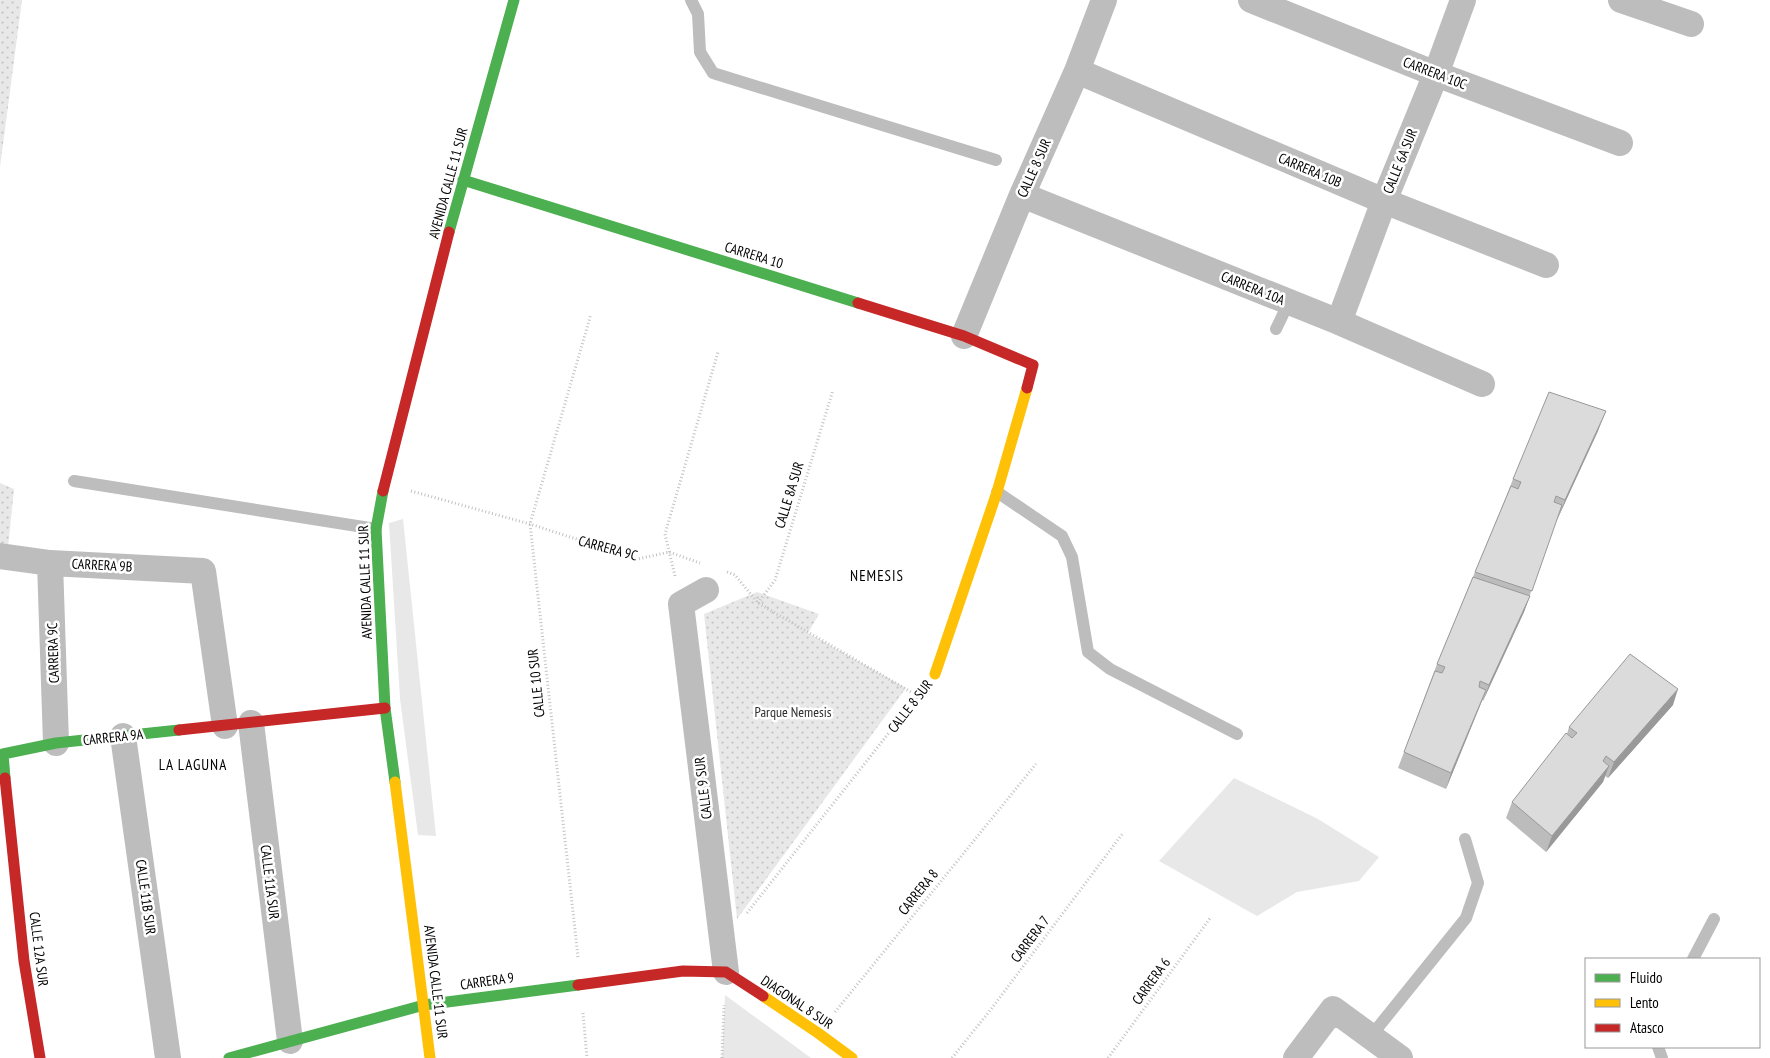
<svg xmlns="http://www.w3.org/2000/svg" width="1770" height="1058" viewBox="0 0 1770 1058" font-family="'PT Sans Narrow',sans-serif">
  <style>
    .green { fill: #e8e8e8 }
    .park { fill: url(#park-dots) }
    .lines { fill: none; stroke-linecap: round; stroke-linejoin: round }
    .path { stroke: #c2c2c2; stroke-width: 3; stroke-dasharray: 1 2.5; stroke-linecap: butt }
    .lane { stroke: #bdbdbd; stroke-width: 12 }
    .street { stroke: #bdbdbd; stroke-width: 26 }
    .fast { stroke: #4caf50; stroke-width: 11 }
    .slow { stroke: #ffc107; stroke-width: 11 }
    .jam { stroke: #c62828; stroke-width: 11 }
    .wall { fill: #bcbcbc }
    .shaded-wall { fill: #999 }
    .building { fill: #dbdbdb; stroke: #999 }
    .labels { text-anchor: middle; stroke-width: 5; stroke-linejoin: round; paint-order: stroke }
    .street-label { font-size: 14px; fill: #000; stroke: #fff }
    .park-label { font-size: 14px; fill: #2c2c2c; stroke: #fff }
    .neighbourhood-label { font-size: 15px; letter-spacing: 1px; fill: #000; stroke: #fff }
  </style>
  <defs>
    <pattern id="park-dots" width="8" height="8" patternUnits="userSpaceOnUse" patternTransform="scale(1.25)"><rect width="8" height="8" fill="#e8e8e8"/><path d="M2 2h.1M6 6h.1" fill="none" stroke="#c5c5c5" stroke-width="1.8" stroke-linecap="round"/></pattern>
  </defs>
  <rect width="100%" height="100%" fill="#fff"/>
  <path class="green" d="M403 519 436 836 418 835 400 699 389 523Z
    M1234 778 1318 819 1379 857 1359 881 1297 892 1257 916 1159 861Z
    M725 995 811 1058H722Z"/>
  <path class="park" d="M0 0H22L0 167Z
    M0 483 14 489 7 557 0 556Z
    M757 592 819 614 808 633 906 688 737 919 704 614Z"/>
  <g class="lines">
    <path class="path" d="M411 491 530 524 638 559 669 552 700 563
      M727 572 735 575 758 603 911 692
      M675 576 665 534 718 352
      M758 603 775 580 833 390
      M747 913 918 696
      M578 957 530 524 591 314
      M835 1012 1036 764
      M583 1013 587 1058
      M722 1058 724 1005
      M952 1058 992 1008 1123 833
      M1108 1058 1211 917"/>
    <path class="lane" d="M691 0 698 14 700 52 713 73 996 160
      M1276 329 1289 302
      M74 481 376 529
      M997 492 1062 536 1072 557 1088 652 1110 669 1237 734
      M1693 959 1714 919
      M1371 1036 1466 918 1478 883 1465 839
      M1658 1047 1662 1058"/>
    <path class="street" d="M1251 0 1436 74 1620 143
      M1621 0 1691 24
      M1077 71 1384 201 1546 265
      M1022 195 1339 322 1482 384
      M1339 322 1384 201 1436 74 1463 0
      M964 336 1022 195 1077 71 1104 0
      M0 556 50 563 203 571 225 726
      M50 563 56 743
      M706 590 681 604 726 972
      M251 723 290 1041
      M123 736 168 1058
      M1296 1058 1333 1009 1400 1058"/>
    <path class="fast" d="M463 180 858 303
      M449 232 514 0
      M383 491 376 529 385 708 395 782
      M5 778 3 754 56 743 179 730
      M229 1058 424 1005 578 985"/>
    <path class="slow" d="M935 674 997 492 1027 388
      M395 782 430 1058
      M763 996 818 1033 852 1058"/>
    <path class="jam" d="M858 303 964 336 1033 365 1027 388
      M383 491 449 232
      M179 730 385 708
      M5 778 24 961 40 1058
      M578 985 683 971 726 972 763 996"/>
  </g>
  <path class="wall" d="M1598 431 1557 520H1556L1524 612 1483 701 1482 700 1446 789 1398 768 1437 664 1506 497 1513 479Z
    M1673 705 1608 778 1605 776 1603 782 1546 852 1506 818 1512 802 1567 734 1569 727Z"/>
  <path class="shaded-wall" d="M1606 411 1598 431 1557 520 1565 500Z
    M1530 596 1524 612 1483 701 1489 685Z
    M1678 689 1673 705 1608 778 1614 762Z
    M1486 690 1480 706 1446 789 1451 773Z
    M1609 766 1603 782 1546 852 1552 836Z"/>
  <path class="building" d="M1549 392 1606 411 1565 500 1556 496 1554 502 1562 505 1532 591 1475 572 1511 486 1518 489 1521 482 1513 479Z
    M1473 577 1530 596 1489 685 1480 681 1479 687 1486 690 1451 773 1404 752 1435 671 1442 673 1445 667 1437 664Z
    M1630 654 1678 689 1614 762 1606 756 1603 761 1609 766 1552 836 1512 802 1566 733 1572 738 1577 733 1569 727Z"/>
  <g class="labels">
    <g class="street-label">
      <text transform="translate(1435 73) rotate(21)" y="5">CARRERA 10C</text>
      <text transform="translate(1400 161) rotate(-68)" y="5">CALLE 6A SUR</text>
      <text transform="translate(1034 168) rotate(-66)" y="5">CALLE 8 SUR</text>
      <text transform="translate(1310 170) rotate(23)" y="5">CARRERA 10B</text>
      <text transform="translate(448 183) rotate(-75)" y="5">AVENIDA CALLE 11 SUR</text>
      <text transform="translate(754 255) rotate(17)" y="5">CARRERA 10</text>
      <text transform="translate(1253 288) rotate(22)" y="5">CARRERA 10A</text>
      <text transform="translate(789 495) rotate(-73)" y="5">CALLE 8A SUR</text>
      <text transform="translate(608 548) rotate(15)" y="5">CARRERA 9C</text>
      <text transform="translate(102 565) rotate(3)" y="5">CARRERA 9B</text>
      <text transform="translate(365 582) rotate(-92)" y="5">AVENIDA CALLE 11 SUR</text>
      <text transform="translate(53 653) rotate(-92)" y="5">CARRERA 9C</text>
      <text transform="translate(536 683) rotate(-96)" y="5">CALLE 10 SUR</text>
      <text transform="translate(910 706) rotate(-52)" y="5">CALLE 8 SUR</text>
      <text transform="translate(113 737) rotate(-6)" y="5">CARRERA 9A</text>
      <text transform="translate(703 788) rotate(-97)" y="5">CALLE 9 SUR</text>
      <text transform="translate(270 882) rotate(83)" y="5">CALLE 11A SUR</text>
      <text transform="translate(918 892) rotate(-51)" y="5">CARRERA 8</text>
      <text transform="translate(146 897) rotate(82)" y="5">CALLE 11B SUR</text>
      <text transform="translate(1030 939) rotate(-53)" y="5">CARRERA 7</text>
      <text transform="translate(39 949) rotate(83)" y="5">CALLE 12A SUR</text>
      <text transform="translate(487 981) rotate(-8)" y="5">CARRERA 9</text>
      <text transform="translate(1151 981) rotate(-54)" y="5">CARRERA 6</text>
      <text transform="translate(436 982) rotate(83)" y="5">AVENIDA CALLE 11 SUR</text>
      <text transform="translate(797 1002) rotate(34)" y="5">DIAGONAL 8 SUR</text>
    </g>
    <g class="park-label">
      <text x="793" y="717">Parque Nemesis</text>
    </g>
    <g class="neighbourhood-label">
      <text x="877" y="581">NEMESIS</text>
      <text x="193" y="770">LA LAGUNA</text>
    </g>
  </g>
  <rect x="1585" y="958" width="175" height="90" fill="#ffffff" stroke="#999999"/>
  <rect x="1595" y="974" width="25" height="8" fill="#4caf50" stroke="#999999"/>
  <text x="1630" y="983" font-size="15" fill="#000000">Fluido</text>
  <rect x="1595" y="999" width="25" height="8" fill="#ffc107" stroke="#999999"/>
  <text x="1630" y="1008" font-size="15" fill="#000000">Lento</text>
  <rect x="1595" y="1024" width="25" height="8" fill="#c62828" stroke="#999999"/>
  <text x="1630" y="1033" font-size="15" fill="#000000">Atasco</text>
</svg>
